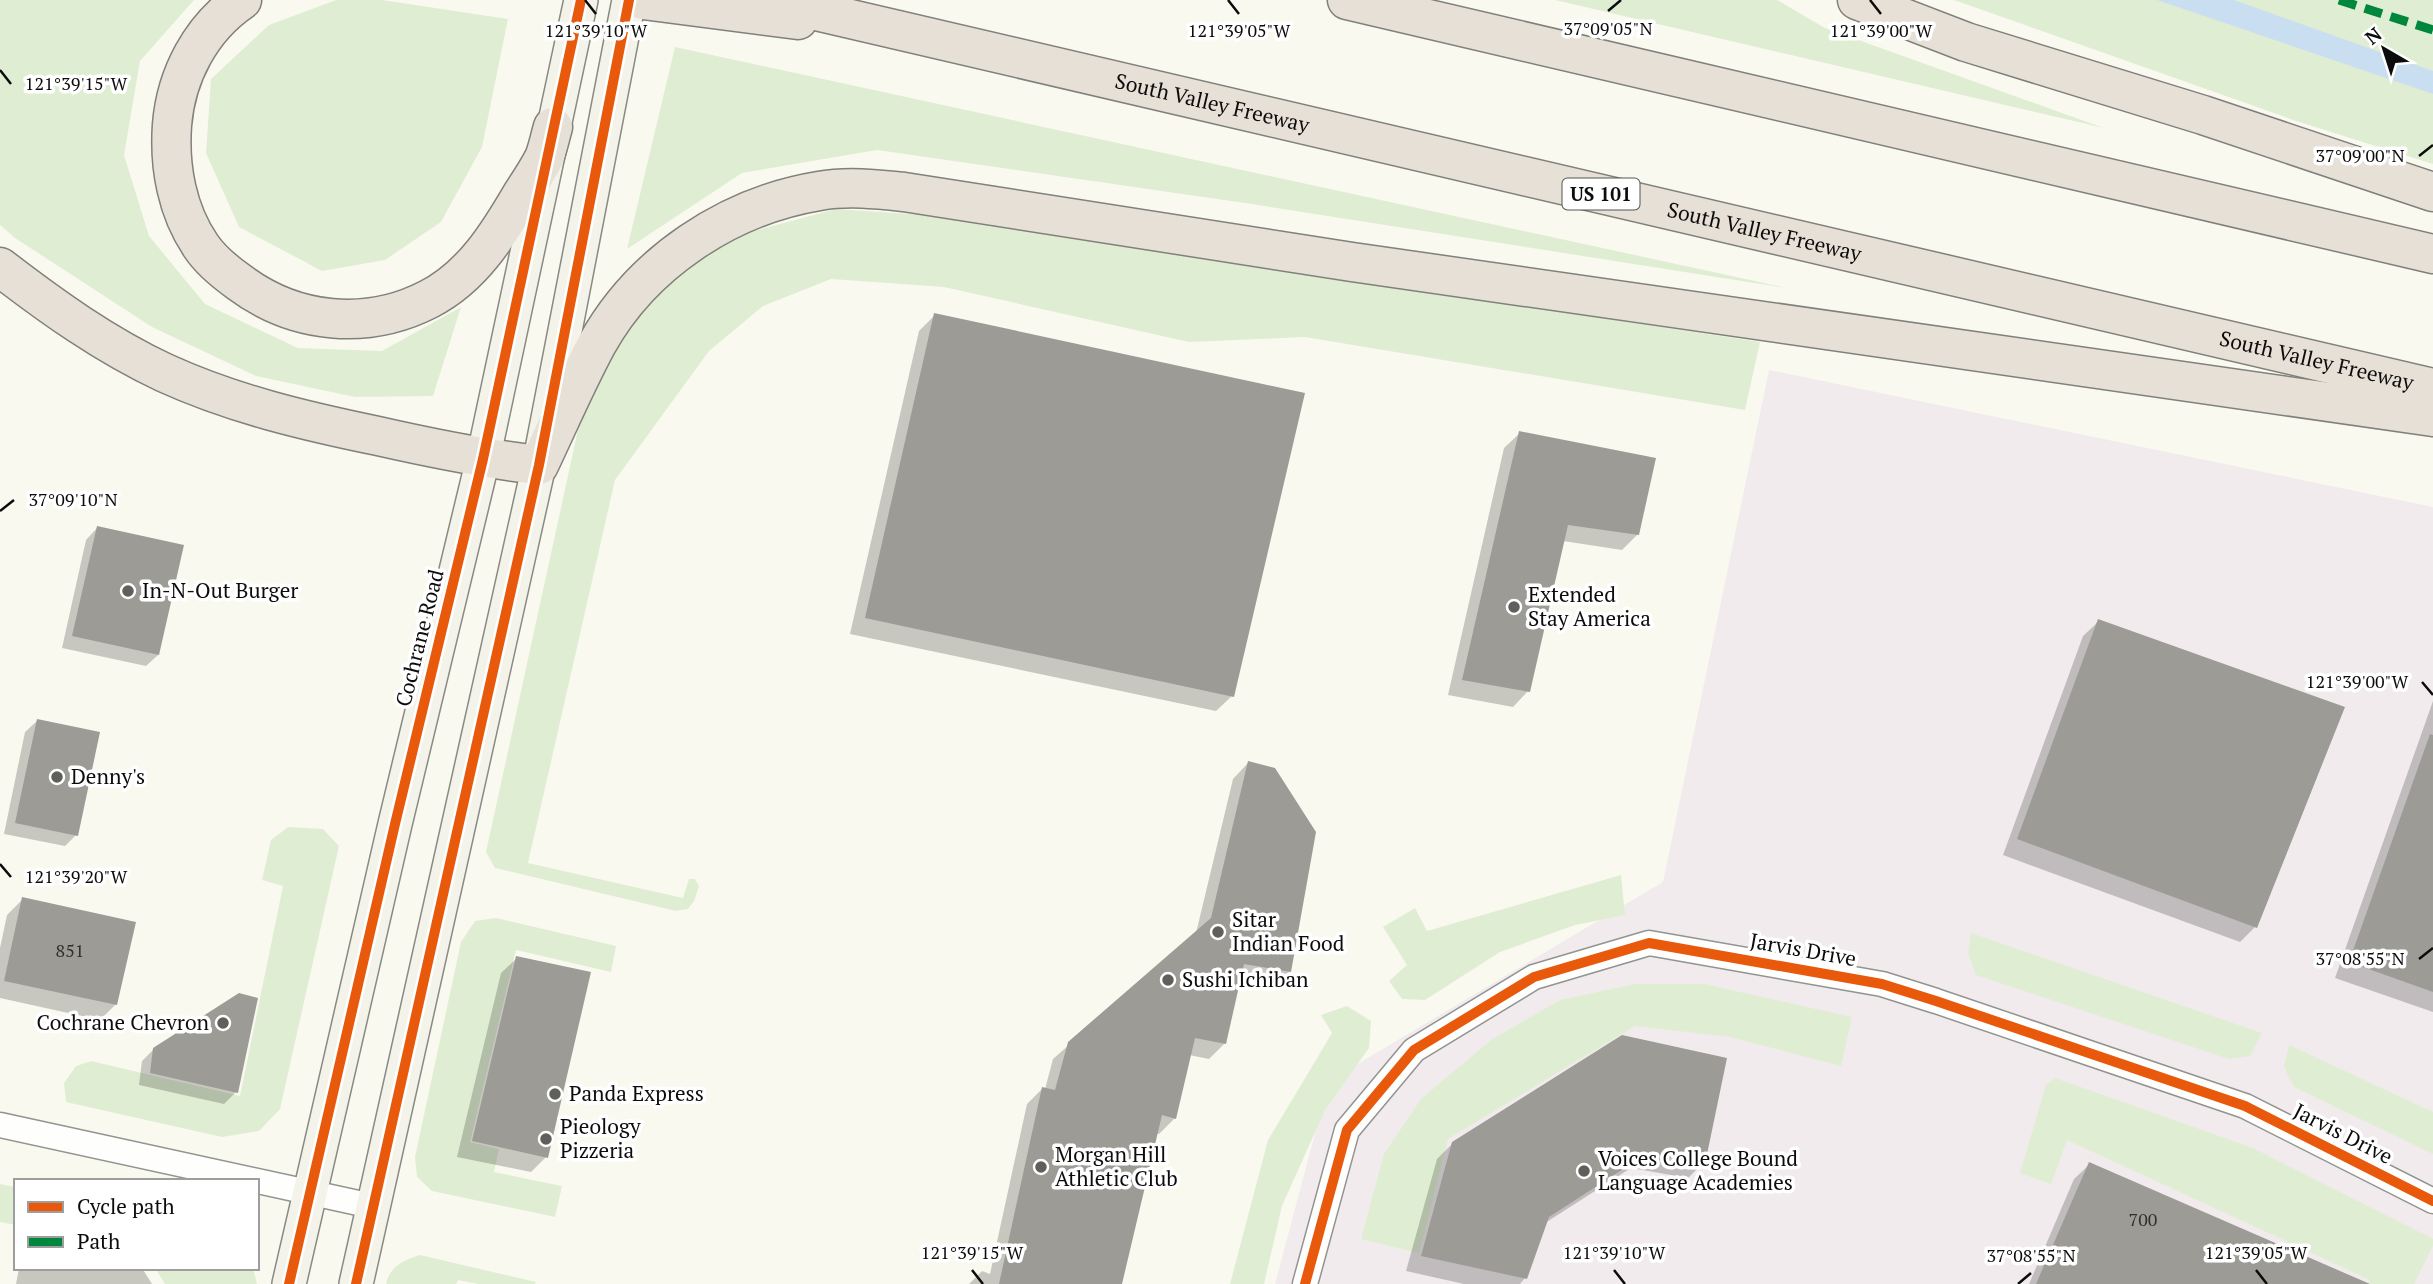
<svg xmlns="http://www.w3.org/2000/svg" width="2433" height="1284" viewBox="0 0 2433 1284" font-family="'PT Serif',serif">
  <style>
    .industrial { fill: #f1ebed }
    .green { fill: #dfeed2 }
    .water { fill: #c9def1 }
    .shadow { fill: #0003 }
    .building { fill: #9c9b96 }
    .lines { fill: none; stroke-linecap: round; stroke-linejoin: round }
    .minor-casing { stroke: #93938f; stroke-width: 27 }
    .secondary-casing { stroke: #898985; stroke-width: 36 }
    .motorway-casing { stroke: #80807c; stroke-width: 41 }
    .minor { stroke: #fefefd; stroke-width: 24 }
    .secondary { stroke: #f3f3e9; stroke-width: 33 }
    .motorway { stroke: #e7e0d6; stroke-width: 38 }
    .quiet { stroke: #00873e; stroke-width: 9; stroke-dasharray: 18 9; stroke-linecap: butt }
    .cycleway-casing { stroke: #fff; stroke-width: 15 }
    .cycleway { stroke: #e8590c; stroke-width: 10 }
    .ticks { fill: none; stroke: #0c0c0c; stroke-width: 2.5 }
    .poi-dot { fill: #5f5f5c; stroke: #fff; stroke-width: 2.5 }
    .labels { text-anchor: middle; stroke-width: 7; stroke-linejoin: round; paint-order: stroke }
    .number-label { font-size: 18px; fill: #30302e }
    .shield { fill: #fff; stroke: #555; stroke-width: 2 }
    .shield-label { font-size: 19px; font-weight: bold; fill: #0c0c0c }
    .street-label { font-size: 21px; fill: #0c0c0c; stroke: #fff }
    .poi-label { font-size: 21px; fill: #0c0c0c; stroke: #fff; text-anchor: start }
    .ticks-label { font-size: 18px; text-anchor: middle; fill: #0c0c0c; stroke: #fff; stroke-width: 7; stroke-linejoin: round; paint-order: stroke }
  </style>
  <rect width="100%" height="100%" fill="#f9f9f0"/>
  <path class="industrial" d="M1769 370 2433 507V1284H1275L1329 1081 1663 882Z"/>
  <path class="green" d="M0 0H194L140 61 124 155 149 236 205 304 298 348 382 351 461 307 433 396 355 397 256 376 152 327 15 238 0 225Z
    M336 0H382L508 19 482 147 441 222 385 260 322 271 239 227 206 153 211 79 269 25Z
    M1555 0H1777L1825 28 2104 128Z
    M1954 0H2433V164L2299 122Z
    M675 47 1787 288 1245 203 877 150 742 173 627 249Z
    M836 209 940 216 1336 274 1507 304 1760 342 1745 410 1305 337 1189 342 944 287 831 279 763 306 709 351 615 480 528 863 683 898 689 879H695L699 886 694 901 688 909 676 911 495 868 486 852 579 425 606 351 657 288 739 235Z
    M288 827 323 829 339 846 280 1109 259 1131 222 1137 66 1102 64 1083 76 1066 91 1061 240 1096 283 886 262 880 271 840Z
    M1621 875 1625 915 1575 925 1500 952 1425 1000 1402 999 1389 981 1407 965 1383 927 1415 908 1427 931Z
    M496 918 616 946 611 972 516 950 470 1142 499 1149 494 1172 562 1186 555 1217 432 1191 417 1177 415 1157 461 942 475 921Z
    M1971 933 2262 1033 2250 1056 2229 1059 1976 975 1968 953Z
    M1635 984H1704L1852 1017 1841 1066 1730 1037 1635 1026 1448 1139 1419 1253 1361 1239 1384 1154 1421 1099 1491 1040 1560 1000Z
    M1347 1006 1371 1021 1369 1048 1325 1110 1282 1206 1264 1284H1230L1268 1140 1332 1033 1321 1015Z
    M2289 1045 2433 1112V1154L2294 1087 2284 1067Z
    M2055 1078 2253 1148 2433 1239V1246L2414 1284H2368L2370 1280 2067 1140 2051 1184 2020 1173 2046 1085Z
    M0 1184 16 1187V1225L0 1222Z
    M420 1255 536 1282 535 1284H479L458 1280 456 1284H386C390 1266 404 1260 420 1255Z
    M155 1268H253L257 1284H165Z"/>
  <path class="water" d="M2157 0H2234L2433 71V94Z"/>
  <path class="shadow" d="M935 315 1232 696 1216 711 850 634 919 331Z
    M1520 433 1638 534 1622 550 1563 541 1528 691 1513 707 1448 695 1504 448Z
    M97 528 158 655 146 666 62 648 86 540Z
    M2099 621 2255 927 2240 942 2003 855 2083 636Z
    M2433 701V1012L2335 978Z
    M37 721 76 835 65 846 4 834 25 732Z
    M1248 763 1290 971 1274 987 1239 981 1224 1044 1209 1059 1189 1055 1175 1118 1159 1134 1156 1133 1120 1284H969L982 1271 990 1274 1027 1104 1042 1089H1045L1053 1059 1196 933 1233 779Z
    M23 899 116 1004 100 1020 0 998V948L7 915Z
    M517 958 546 1157 531 1172 457 1157 501 973Z
    M1622 1037 1703 1163 1688 1178 1631 1168 1545 1223 1525 1278 1520 1284H1464L1406 1271 1437 1159 1453 1143Z
    M154 1049 236 1092 224 1104 139 1085 142 1061Z
    M2090 1164 2352 1284H2029L2074 1179Z
    M19 1268H142L152 1284H16Z"/>
  <path class="building" d="M934 313 1305 393 1234 697 865 618Z
    M1519 431 1656 458 1639 535 1568 525 1530 692 1462 680Z
    M97 526 184 545 159 655 72 636Z
    M2098 619 2345 707 2257 928 2017 839Z
    M37 719 100 732 78 836 15 823Z
    M2430 734 2433 735V992L2349 962Z
    M1248 761 1275 768 1316 832 1291 972 1244 964 1226 1044 1195 1038 1176 1119 1162 1115 1122 1284H999L1042 1087 1055 1090 1068 1042 1211 918Z
    M22 897 136 922 117 1005 4 981Z
    M516 956 591 972 548 1158 472 1141Z
    M239 993 258 998 238 1093 150 1073 153 1048Z
    M1622 1035 1727 1058 1705 1164 1648 1153 1549 1217 1527 1279 1421 1256 1452 1142Z
    M2089 1162 2370 1284H2036Z"/>
  <g class="lines">
    <defs>
      <path id="minor" d="M0 1125 372 1206
        M1305 1284 1347 1130 1414 1050 1534 977 1649 943 1882 984 1936 1001 2245 1106 2433 1201"/>
      <path id="secondary" d="M289 1284 395 824 483 459 581 0
        M356 1284 539 465 629 0"/>
      <g id="motorway">
        <path d="M242 0C201 28 176 75 172 125 169 167 177 211 201 246 211 261 225 272 239 282 295 324 367 331 429 299 472 277 498 235 522 194 530 182 538 170 544 158 548 148 550 137 553 127"/>
        <path d="M643 0 798 20"/>
        <path id="s1" d="M769 0 2433 388"/>
        <path d="M1347 0 2433 254"/>
        <path d="M1857 0 1966 42 2203 115 2433 192"/>
        <path d="M0 267C52 307 105 345 165 373 233 404 305 421 378 436 431 448 484 459 539 465 558 425 576 383 597 344 642 263 728 206 819 191 847 186 876 189 904 192L1352 262 2433 417"/>
      </g>
    </defs>
    <use href="#minor" class="minor-casing"/>
    <use href="#secondary" class="secondary-casing"/>
    <use href="#motorway" class="motorway-casing"/>
    <use href="#minor" class="minor"/>
    <use href="#secondary" class="secondary"/>
    <use href="#motorway" class="motorway"/>
    <path class="quiet" d="M2339 0 2433 30"/>
    <defs>
      <path id="cycleway" d="M289 1284 395 824 483 459 581 0
        M356 1284 539 465 629 0
        M1305 1284 1347 1130 1414 1050 1534 977 1649 943 1882 984 1936 1001 2245 1106 2433 1201"/>
    </defs>
    <use href="#cycleway" class="cycleway-casing"/>
    <use href="#cycleway" class="cycleway"/>
  </g>
  <path class="ticks" d="M585 0 596 14M1228 0 1239 14M1870 0 1881 14M1608 11 1621 0M0 70 11 84M2419 156 2433 145M0 511 14 500M2422 682 2433 695M0 864 11 877M2419 959 2433 948M972 1270 983 1284M1614 1270 1625 1284M2256 1270 2267 1284M2018 1284 2031 1273"/>
  <g class="poi-dot">
    <circle cx="128" cy="591" r="7"/>
    <circle cx="1514" cy="607" r="7"/>
    <circle cx="57" cy="777" r="7"/>
    <circle cx="1218" cy="932" r="7"/>
    <circle cx="1168" cy="980" r="7"/>
    <circle cx="223" cy="1023" r="7"/>
    <circle cx="555" cy="1094" r="7"/>
    <circle cx="546" cy="1139" r="7"/>
    <circle cx="1041" cy="1167" r="7"/>
    <circle cx="1584" cy="1171" r="7"/>
  </g>
  <g class="labels">
    <g class="number-label">
      <text x="70" y="957">851</text>
      <text x="2143" y="1226">700</text>
    </g>
    <rect class="shield" x="1562.5" y="178.5" width="77" height="31" rx="5"/>
    <g class="shield-label">
      <text x="1601" y="201">US 101</text>
    </g>
    <g class="street-label">
      <text dy="7" stroke="none"><textPath href="#s1" startOffset="455">South Valley Freeway</textPath></text>
      <text dy="7" stroke="none"><textPath href="#s1" startOffset="1022">South Valley Freeway</textPath></text>
      <text dy="7" stroke="none"><textPath href="#s1" startOffset="1589">South Valley Freeway</textPath></text>
      <text transform="translate(420 638) rotate(-76)" y="7">Cochrane Road</text>
      <text transform="translate(1803 950) rotate(10)" y="7">Jarvis Drive</text>
      <text transform="translate(2343 1134) rotate(27)" y="7">Jarvis Drive</text>
    </g>
    <g class="poi-label">
      <text x="142" y="598">In-N-Out Burger</text>
      <text x="1528" y="602">Extended<tspan x="1528" dy="24">Stay America</tspan></text>
      <text x="71" y="784">Denny's</text>
      <text x="1232" y="927">Sitar<tspan x="1232" dy="24">Indian Food</tspan></text>
      <text x="1182" y="987">Sushi Ichiban</text>
      <text x="209" y="1030" text-anchor="end">Cochrane Chevron</text>
      <text x="569" y="1101">Panda Express</text>
      <text x="560" y="1134">Pieology<tspan x="560" dy="24">Pizzeria</tspan></text>
      <text x="1055" y="1162">Morgan Hill<tspan x="1055" dy="24">Athletic Club</tspan></text>
      <text x="1598" y="1166">Voices College Bound<tspan x="1598" dy="24">Language Academies</tspan></text>
    </g>
  </g>
  <g class="ticks-label">
    <text x="1608" y="35">37°09'05"N</text>
    <text x="1239" y="37">121°39'05"W</text>
    <text x="596" y="37">121°39'10"W</text>
    <text x="1881" y="37">121°39'00"W</text>
    <text x="76" y="90">121°39'15"W</text>
    <text x="2360" y="162">37°09'00"N</text>
    <text x="73" y="506">37°09'10"N</text>
    <text x="2357" y="688">121°39'00"W</text>
    <text x="76" y="883">121°39'20"W</text>
    <text x="2360" y="965">37°08'55"N</text>
    <text x="972" y="1259">121°39'15"W</text>
    <text x="1614" y="1259">121°39'10"W</text>
    <text x="2256" y="1259">121°39'05"W</text>
    <text x="2031" y="1262">37°08'55"N</text>
  </g>
  <rect x="14" y="1179" width="245" height="91" fill="#ffffff" stroke="#9e9e9e" stroke-width="2"/>
  <rect x="28" y="1202" width="35" height="10" fill="#e8590c" stroke="#9e9e9e" stroke-width="2"/>
  <text x="77" y="1214" font-size="21" fill="#0c0c0c">Cycle path</text>
  <rect x="28" y="1237" width="35" height="10" fill="#00873e" stroke="#9e9e9e" stroke-width="2"/>
  <text x="77" y="1249" font-size="21" fill="#0c0c0c">Path</text>
  <g transform="translate(2384 49) rotate(321)" stroke="#ffffff" stroke-width="5" paint-order="stroke">
  <path d="M0-5L12 26L0 18L-12 26Z" fill="#0c0c0c"/>
  <text y="-10" font-size="19" font-weight="bold" text-anchor="middle" fill="#0c0c0c">N</text>
  </g>
</svg>
